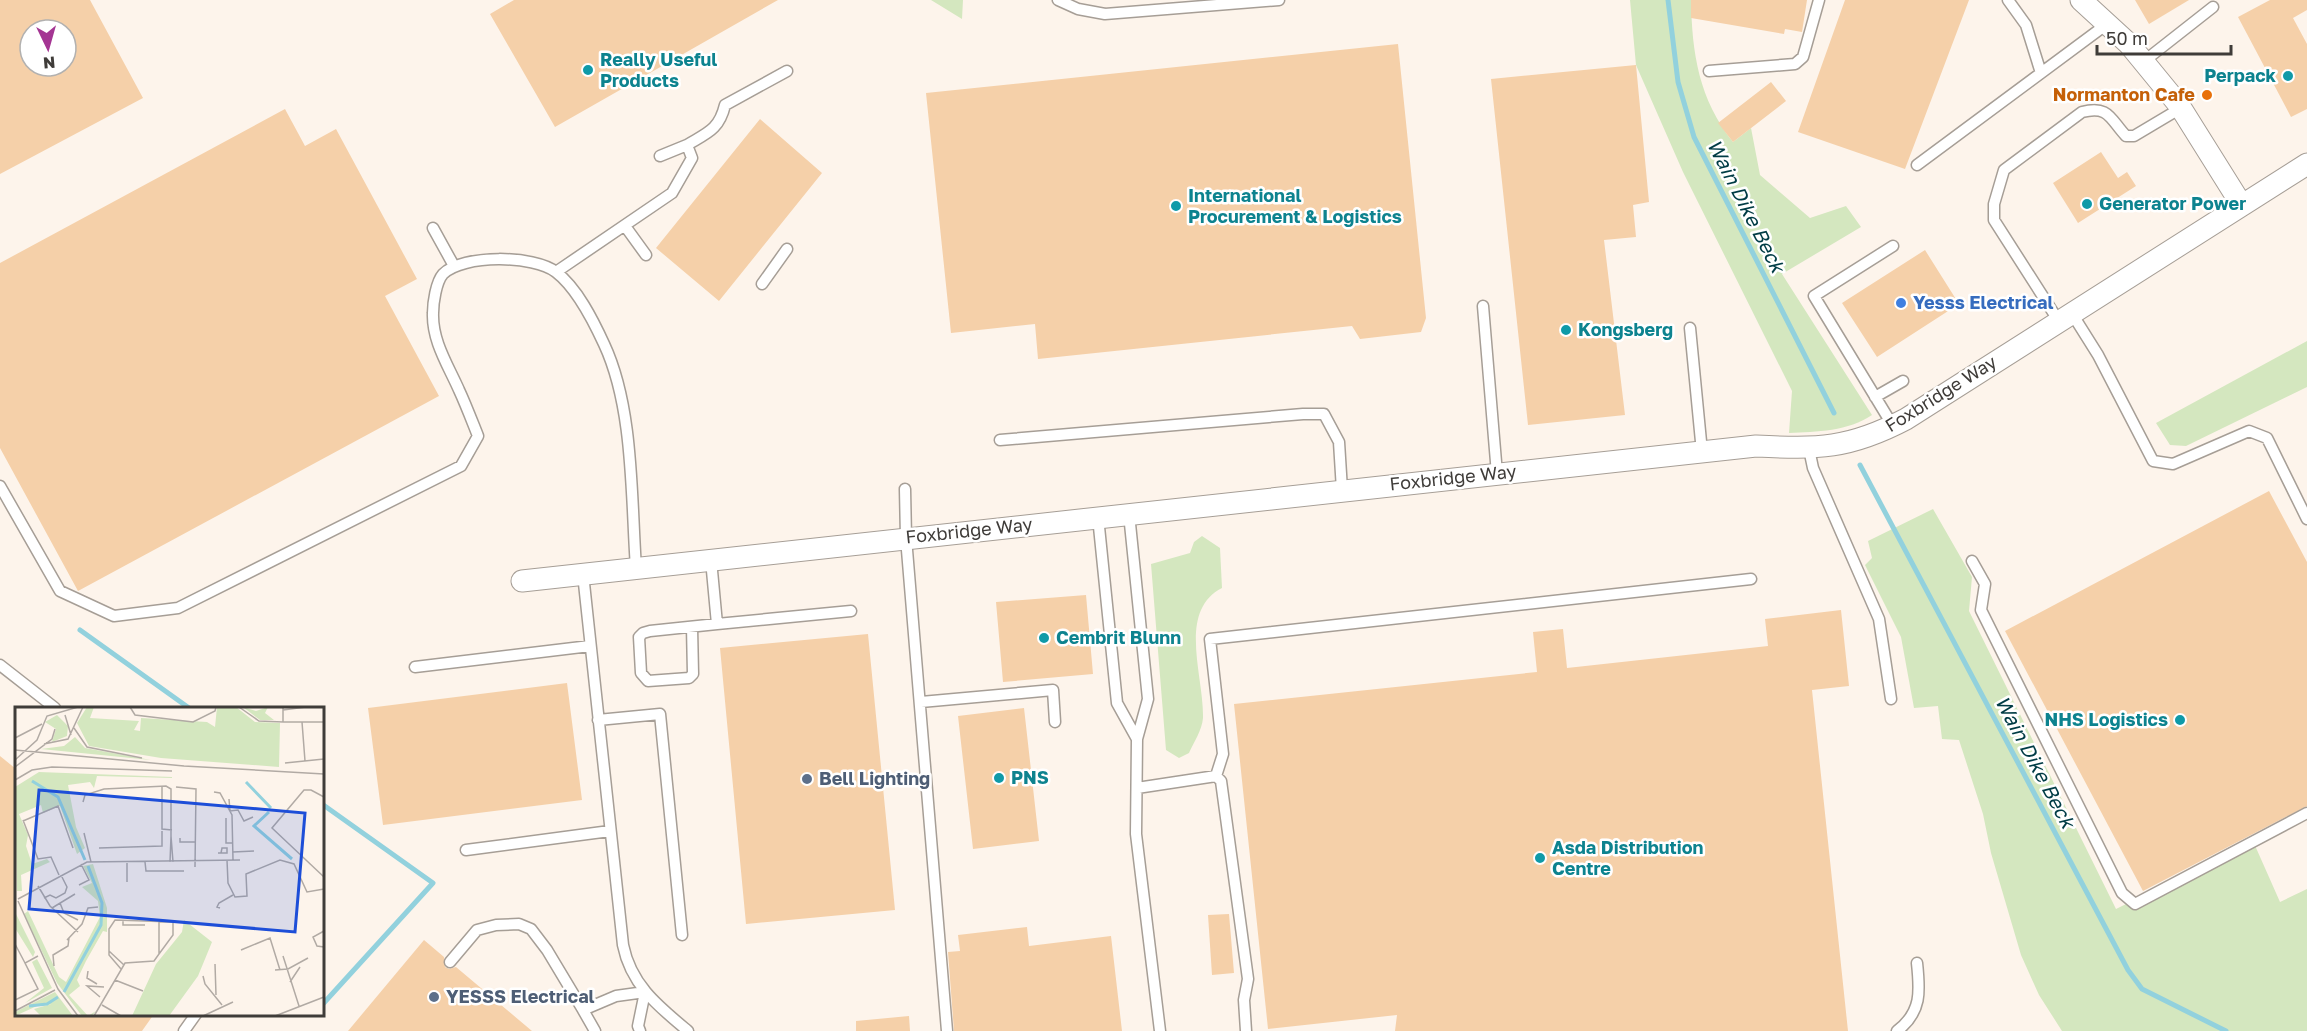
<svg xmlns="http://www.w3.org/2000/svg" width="2307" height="1031" viewBox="0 0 2307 1031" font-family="'Golos Text',sans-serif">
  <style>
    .green { fill: #d4e7bf }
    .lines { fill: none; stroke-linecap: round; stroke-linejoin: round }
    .stream { stroke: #92d1dd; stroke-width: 5 }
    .building { fill: #f5d0a9; fill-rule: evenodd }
    .service-casing { stroke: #a69e96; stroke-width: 13 }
    .minor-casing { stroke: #a69e96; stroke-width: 23 }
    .service { stroke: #fff; stroke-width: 10 }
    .minor { stroke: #fff; stroke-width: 21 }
    .culture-dot { fill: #0f9aa8; stroke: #fff; stroke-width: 2 }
    .food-dot { fill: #e8710a; stroke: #fff; stroke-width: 2 }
    .shop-dot { fill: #3f7fe0; stroke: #fff; stroke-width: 2 }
    .service-dot { fill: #5c6f8a; stroke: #fff; stroke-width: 2 }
    .labels { text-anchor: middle; stroke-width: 5; stroke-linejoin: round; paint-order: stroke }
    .culture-label { font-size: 18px; font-weight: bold; fill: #0d838f; stroke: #fff; text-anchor: start }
    .food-label { font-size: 18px; font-weight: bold; fill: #c56008; stroke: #fff; text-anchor: end }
    .shop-label { font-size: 18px; font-weight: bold; fill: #366cbe; stroke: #fff; text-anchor: start }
    .street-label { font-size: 18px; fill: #3f3c39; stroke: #fff }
    .service-label { font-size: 18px; font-weight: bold; fill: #4e5e75; stroke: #fff; text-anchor: start }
    .water-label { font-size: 20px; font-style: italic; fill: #003c45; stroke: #fff }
    .inset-river { fill: none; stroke: #92d1dd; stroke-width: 3 }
    .inset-road { fill: none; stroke: #b1aaa4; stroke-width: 1.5 }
    .view { fill: #1d4ed8; fill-opacity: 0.15; stroke: #1d4ed8; stroke-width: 3 }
    .inset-edge { fill: none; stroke: #3f3c39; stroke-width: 3 }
  </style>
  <rect width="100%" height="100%" fill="#fdf4eb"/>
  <path class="green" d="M931 0H963L962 19Z
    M1630 0H1691C1692 54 1699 99 1733 142L1751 128 1760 175 1810 218 1846 206 1861 227 1782 274 1872 415C1849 431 1816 432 1789 433L1792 391 1683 172 1636 65Z
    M2307 341V387L2186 446 2170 445 2156 423Z
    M1933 509 1972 577 1969 611 2116 909 2253 841 2280 902 2307 889V1031H2062L2039 995 2021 955 1991 853 1983 814 1959 740 1942 739 1938 706 1914 708 1901 637 1865 565 1872 558 1868 541Z
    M1202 536 1220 548 1222 588C1177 611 1204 676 1203 718 1202 730 1194 742 1189 753L1179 758 1166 750 1151 564 1190 553 1194 542Z"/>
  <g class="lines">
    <path class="stream" d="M1668 0 1678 82 1694 137 1834 413
      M1860 465 2128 970 2142 989 2226 1031
      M80 630 189 708
      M322 804 433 883 322 1005"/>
  </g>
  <path class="building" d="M0 0H90L143 98 0 174ZM30 30H66V66H30Z
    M514 0H778L555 127 490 14Z
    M1691 0H1807L1802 32 1785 29 1784 34 1691 18Z
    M1845 0H1969L1905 169 1798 132Z
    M2135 0H2189L2149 24Z
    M2270 0H2307V10L2293 18 2307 44V109L2291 117 2238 17Z
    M1398 44 1426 318 1421 332 1360 339 1352 326 1038 359 1035 324 951 333 926 93Z
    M1636 65 1649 202 1633 205 1636 237 1604 240 1625 415 1528 425 1491 79Z
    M1771 82 1786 101 1733 142 1718 123Z
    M285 109 305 146 336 129 417 279 385 296 439 396 78 591 0 448V263Z
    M760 119 822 173 719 301 656 248Z
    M2101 152 2118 178 2127 172 2136 186 2078 223 2053 183Z
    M1925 250 1959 304 1877 357 1842 303Z
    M2269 491 2307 562V806L2143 891 2005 631Z
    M1086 595 1093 674 1003 682 996 602Z
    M1841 610 1849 686 1812 690 1848 1031H1395L1397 1015 1268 1029 1234 704 1537 672 1533 632 1563 629 1567 668 1768 646 1765 619Z
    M868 634 895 910 746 924 720 648Z
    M567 683 582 800 383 825 368 708Z
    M1024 708 1039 841 973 849 958 716Z
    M0 756 16 769V1014H154L142 1031H0Z
    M1229 914 1234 973 1212 975 1208 915Z
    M1027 927 1029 946 1111 936 1122 1031H954L948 952 960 951 958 935Z
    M424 940 444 957 445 967 449 969 456 967 532 1031H348Z
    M909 1016 910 1031H856V1021Z"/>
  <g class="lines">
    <defs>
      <path id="service" d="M1058 0 1078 9 1105 14 1279 0
        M2008 0 2026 25 2041 73
        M2143 62 2213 7
        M1709 71 1795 64 1803 57 1819 0
        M687 145C707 133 719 130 725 105L787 71
        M1917 165 2107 24
        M625 226 646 255
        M433 228 454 266
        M556 272 672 193 692 158 687 145 660 156
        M762 284 787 249
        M1483 306 1497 474
        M2071 312 2098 355 2153 461 2173 464 2249 431 2267 438 2307 519
        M2058 320 1994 220V204L2004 170 2082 112C2109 105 2110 119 2126 136H2134L2181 108
        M1690 328 1702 452
        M1875 397 1903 381
        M1893 426 1814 296 1893 246
        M1000 440 1303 414H1324L1339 442 1342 490
        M1809 449 1813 468 1879 619 1891 699
        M0 486 60 591 114 616 178 608 461 466 478 436C472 421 466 405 459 390 448 365 432 341 433 313 433 303 436 282 443 274 463 254 534 255 556 272 577 288 593 320 604 344 634 408 631 498 636 568
        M905 489 906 538 947 1031
        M1098 517 1117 703 1137 739 1148 699 1129 514
        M711 560 717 624 851 611
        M1972 561 1985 584 1981 610 2122 893 2135 904 2307 813
        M583 574 623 945C631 985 658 1006 688 1031
        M692 627 693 674 689 678 648 681 641 673 639 637 643 633 650 631 717 624
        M0 665 55 708
        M415 667 590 646
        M921 702 1053 690 1055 722
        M598 720 660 714 682 935
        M1137 739 1136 834 1160 1031
        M1216 776 1223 754 1210 639 1751 579
        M1137 788 1216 776 1221 781 1248 979 1244 1000 1246 1031
        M466 850 610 831
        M450 962 477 930 496 925 519 924 531 929 547 950 583 1010 616 996 645 992 638 1026 640 1031
        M583 1010 595 1031
        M184 1031 196 1014
        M1897 1031C1922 1012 1920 991 1917 963"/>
      <path id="minor" d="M2081 0 2129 44 2179 105 2241 204
        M522 581 1756 446C1818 449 1849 449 1906 419L2307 164"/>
    </defs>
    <use href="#service" class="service-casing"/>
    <use href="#minor" class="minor-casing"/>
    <use href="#service" class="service"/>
    <use href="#minor" class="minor"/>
  </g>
  <g class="culture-dot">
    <circle cx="588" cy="70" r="6"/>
    <circle cx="2288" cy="76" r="6"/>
    <circle cx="2087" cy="204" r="6"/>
    <circle cx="1176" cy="206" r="6"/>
    <circle cx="1566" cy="330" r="6"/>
    <circle cx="1044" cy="638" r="6"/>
    <circle cx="2180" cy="720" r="6"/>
    <circle cx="999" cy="778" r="6"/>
    <circle cx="1540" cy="858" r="6"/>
  </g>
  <circle class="food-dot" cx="2207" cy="95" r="6"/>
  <circle class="shop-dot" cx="1901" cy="303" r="6"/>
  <g class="service-dot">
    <circle cx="807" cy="779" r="6"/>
    <circle cx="434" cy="997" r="6"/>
  </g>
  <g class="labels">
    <g class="culture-label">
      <text x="600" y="66">Really Useful<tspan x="600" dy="21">Products</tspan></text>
      <text x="2276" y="82" text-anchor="end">Perpack</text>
      <text x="1188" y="202">International<tspan x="1188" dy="21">Procurement &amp; Logistics</tspan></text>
      <text x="2099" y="210">Generator Power</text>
      <text x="1578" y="336">Kongsberg</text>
      <text x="1056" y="644">Cembrit Blunn</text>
      <text x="2168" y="726" text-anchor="end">NHS Logistics</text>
      <text x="1011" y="784">PNS</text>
      <text x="1552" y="854">Asda Distribution<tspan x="1552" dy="21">Centre</tspan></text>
    </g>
    <g class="food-label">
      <text x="2195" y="101">Normanton Cafe</text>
    </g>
    <g class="shop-label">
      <text x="1913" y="309">Yesss Electrical</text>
    </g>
    <g class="street-label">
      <text transform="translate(1941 394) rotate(-32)" y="6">Foxbridge Way</text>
      <text transform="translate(1453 478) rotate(-6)" y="6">Foxbridge Way</text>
      <text transform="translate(969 531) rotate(-6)" y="6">Foxbridge Way</text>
    </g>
    <g class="service-label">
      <text x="819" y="785">Bell Lighting</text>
      <text x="446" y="1003">YESSS Electrical</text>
    </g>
    <g class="water-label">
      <text transform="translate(1746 206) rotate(63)" y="7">Wain Dike Beck</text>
      <text transform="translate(2035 762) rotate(62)" y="7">Wain Dike Beck</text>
    </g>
  </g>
  <g transform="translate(15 707)">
    <rect width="309" height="309" fill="#fdf4eb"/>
    <path d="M72 0H79L75 11 124 14 119 23 125 24 126 11 192 15 200 20 202 0H221L240 15 265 16 264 60 146 51 74 39 62 16ZM228 0 241 4 253 0 250 6 259 13H245ZM42 8 53 19 52 29 37 35 41 22 30 15ZM60 30 70 41 136 53 26 42 49 39ZM24 65 157 70V71L82 69 79 81 75 75 53 78 61 120 70 141 62 147 45 99 28 106 26 98 4 107 13 128 11 139 17 157 32 152 35 155 6 168 7 184H2L0 80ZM78 157 92 201V225L88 224 71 254 62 273 65 279 54 288 73 309 81 304 77 309H67L42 276 9 207 13 204 44 270 51 275 85 210 83 194 67 180 77 176 68 159ZM0 205 20 245 18 250 0 221ZM169 213 197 235 183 269 154 309H117L141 257 167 225ZM22 252 37 281 10 296 29 281 17 255ZM40 285 58 309H26L19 302 36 297 22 299 0 309V305Z" fill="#d4e7bf"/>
    <path class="inset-river" d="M17 74 43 90 70 153M231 75 256 101M254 105 239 119 277 152M49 285 86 218 87 196 73 159M14 299 32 297 43 290"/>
    <path class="inset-road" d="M115 0 120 8 178 15 200 4 201 0M224 0 244 14 268 15V0M268 3 291 0M50 8 56 28M268 15H287L290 54M287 15H309M59 21 72 40 127 51M0 31 27 17M29 37 53 32 68 0M0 43 169 59 309 67M0 53 22 33 32 9 63 0M270 56 309 52M0 60 37 32 40 22M0 73 17 63 37 60 157 64M147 79V122L157 123M161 80 181 82 180 160M199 85 205 86 217 108 218 153M309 90 296 83H289L257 121 309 170M214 92 215 104 223 103 229 114 238 110M68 95 70 88 89 82 151 79 156 82V129M211 111V136H218M8 113 23 152 36 150 44 168M8 114 43 99 58 141M69 126 76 155M165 131V135H181M84 141 147 139V124M218 145 239 144M203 146H212V141H207L206 146M212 153 213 176 220 190 232 189 231 167 265 153 279 157 292 185 309 182M130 155 131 164H169M155 155 156 129 158 155M112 156V175M64 178 74 173 66 157M23 179 35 199 63 225M29 191 35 188 41 191 50 186 52 180 46 168M3 192 72 155 225 153M3 194 43 282 63 309M45 196 49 206 63 213M37 201 60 187M205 201 202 200 204 196 218 188M108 213V218H130M309 224 298 230 302 239 309 240M52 233 67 217 73 201 83 200M0 237 10 256M226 243 255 231 265 263M94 244 109 258M268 249 284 299M200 257 201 288M39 259 38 248 53 239 54 231M106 262 94 248V222L100 213 158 215V228L144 247M260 263 273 262 293 251M73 264 72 271 82 277M188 269 190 277 207 298M100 273 128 284M275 275 285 260M85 290 72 279 89 280M0 293 23 282 10 256 23 249M87 298 106 309M0 304 40 283M79 309 110 256 139 254 144 247V212M188 309 218 295M260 309 309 290"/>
    <path class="view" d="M24 83 290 106 280 225 14 202Z"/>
    <rect width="309" height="309" class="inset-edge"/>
  </g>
  <g transform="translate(48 48) rotate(175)"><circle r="28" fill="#ffffff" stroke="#b2b1b0" stroke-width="1.5"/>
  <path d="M0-4.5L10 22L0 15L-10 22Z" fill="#a43593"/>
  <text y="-9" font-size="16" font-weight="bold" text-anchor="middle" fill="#3f3c39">N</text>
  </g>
  <path d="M2097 45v9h134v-9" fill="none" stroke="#3f3c39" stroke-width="3"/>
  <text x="2106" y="45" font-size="18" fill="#3f3c39" stroke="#ffffff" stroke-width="4.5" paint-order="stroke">50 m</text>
</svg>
